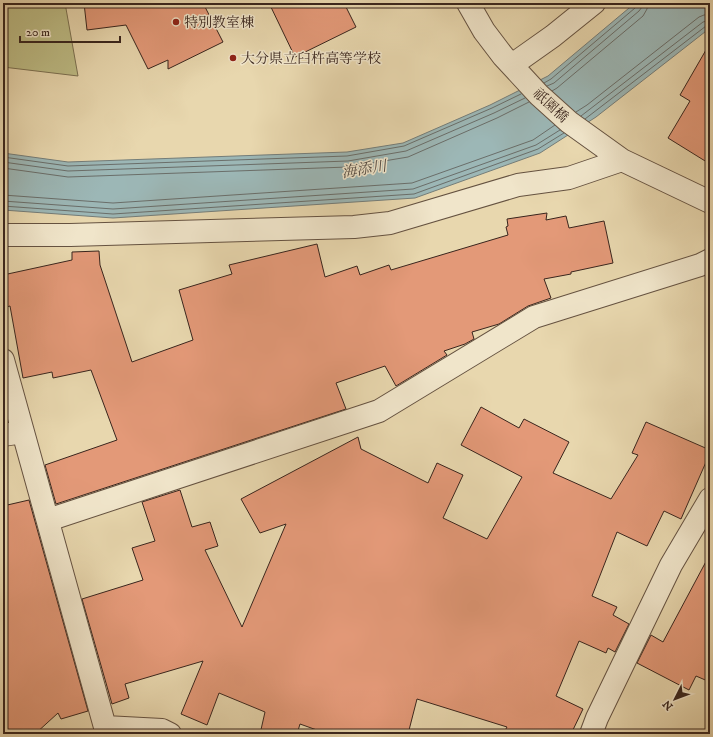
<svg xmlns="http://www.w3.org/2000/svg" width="713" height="737" viewBox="0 0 713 737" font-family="'IM FELL DW Pica','Noto Serif JP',serif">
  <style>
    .green { fill: #bdbc85; stroke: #7b7051 }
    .water { fill: #9cb7b6; stroke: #747d79 }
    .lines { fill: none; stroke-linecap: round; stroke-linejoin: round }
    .shore { stroke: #6a6e6a; stroke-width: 1 }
    .building { fill: #e39978; stroke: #39251d }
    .minor-casing { stroke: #655241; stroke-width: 24 }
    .minor { stroke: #f0e5ca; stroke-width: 22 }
    .poi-dot { fill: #8f2418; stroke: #f0e5ca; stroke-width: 1.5 }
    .labels { text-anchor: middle; stroke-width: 3; stroke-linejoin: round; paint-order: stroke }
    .poi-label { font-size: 14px; fill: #39251d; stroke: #f0e5ca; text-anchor: start }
    .street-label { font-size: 14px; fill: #39251d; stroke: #f0e5ca }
    .water-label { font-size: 15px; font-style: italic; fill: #524a43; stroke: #f0e5ca }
  </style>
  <rect width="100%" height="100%" fill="#e8d7ae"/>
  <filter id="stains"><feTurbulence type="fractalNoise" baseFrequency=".005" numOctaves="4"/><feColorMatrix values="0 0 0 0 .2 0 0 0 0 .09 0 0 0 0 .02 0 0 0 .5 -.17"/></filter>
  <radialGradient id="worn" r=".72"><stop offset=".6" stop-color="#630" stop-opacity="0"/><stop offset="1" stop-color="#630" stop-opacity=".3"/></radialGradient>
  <path class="green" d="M3 3H65L78 76 3 67Z"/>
  <path class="water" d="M635 3H710V28L596 117 540 153 415 198 113 218 3 210V153L68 162 347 152 403 143 490 105 548 76Z"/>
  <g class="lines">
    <path class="shore" d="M544 83 551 79 635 8 637 3
      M547 86 554 83 639 11 642 7V3
      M552 91 557 88 643 16 647 9 648 3
      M576 112 587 105 699 17 704 15 710 14
      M581 116 703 22 710 20
      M585 119 706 26 710 25
      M3 157 68 166 347 156 404 146 492 108 521 94
      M3 162 68 171 348 161 406 151 494 113 525 98
      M3 168 68 177 348 167 408 157 497 118 529 102
      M3 195 113 203 412 183 533 140 555 125
      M3 201 113 209 413 189 536 145 560 130
      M3 206 113 214 414 194 538 149 564 133"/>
  </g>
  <path class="building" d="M84 3H203L223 42 168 69V60L148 69 126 25 87 30Z
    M269 3H344L356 27 295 57Z
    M710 43V164L668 138 690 101 680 95Z
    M547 213 546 220 566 216 569 228 604 221 613 263 571 272V274L544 279 551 298 528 306 499 324 472 332 474 339 465 344 444 351 447 355 396 386 385 366 336 383 346 409 56 504 45 465 117 440 91 370 53 378 52 372 23 378 10 306 3 308V275L72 260V252L99 251 100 265 132 362 193 340 179 290 232 274 229 265 317 244 325 277 357 266 360 275 389 265 391 270 508 235 506 227 508 226 507 219Z
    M481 407 519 428 524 419 569 442 553 473 611 499 638 455 632 453 646 422 710 450V453L681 519 664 511 647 546 617 532 592 596 617 607 613 615 629 624 615 652 608 648 606 653 579 641 556 696 583 709 571 734H503L507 727 417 699 408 734H328L300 724 297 734H260L265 712 219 693 207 725 181 714 203 661 125 684 129 698 112 704 82 599 143 580 132 548 155 541 142 502 180 490 192 527 210 522 218 546 205 550 242 627 286 524 260 533 241 499 358 437 361 449 428 483 437 463 463 475 443 518 487 539 522 477 461 445Z
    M29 500 88 711 61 719 58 713 35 734H3V506Z
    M710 554V682L696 676 689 690 637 663 651 635 663 642Z"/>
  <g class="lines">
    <defs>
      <path id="minor" d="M468 3 484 31 503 56 539 95 569 122 622 160 710 202
        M512 65 553 36 594 3
        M3 235H70L246 230 354 227 390 223 518 185 569 178 622 160
        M3 360 105 727 162 730 170 734
        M3 435 23 432
        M48 520 379 411 534 317 700 265 710 260
        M591 734 597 718 671 565 710 499"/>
    </defs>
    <use href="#minor" class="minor-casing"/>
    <use href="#minor" class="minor"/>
  </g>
  <g class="poi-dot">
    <circle cx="176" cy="22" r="4"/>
    <circle cx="233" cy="58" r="4"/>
  </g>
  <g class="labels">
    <g class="poi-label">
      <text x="184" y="27">特別教室棟</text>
      <text x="241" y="63">大分県立臼杵高等学校</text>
    </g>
    <g class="street-label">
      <text transform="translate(551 105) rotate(43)" y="5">祇園橋</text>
    </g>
    <g class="water-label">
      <text transform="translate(364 169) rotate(-9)" y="5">海添川</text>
    </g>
  </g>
  <rect width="713" height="737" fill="none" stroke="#e8d7ae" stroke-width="16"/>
  <rect x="4" y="4" width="705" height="729" fill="none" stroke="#39251d" stroke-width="2"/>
  <rect x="8" y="8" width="697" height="721" fill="none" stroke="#39251d"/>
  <g transform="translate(675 699) rotate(228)" stroke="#f0e5ca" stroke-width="3" paint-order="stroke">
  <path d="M0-3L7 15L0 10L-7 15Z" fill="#39251d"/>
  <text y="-6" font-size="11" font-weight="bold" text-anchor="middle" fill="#39251d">N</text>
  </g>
  <path d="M20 36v6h100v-6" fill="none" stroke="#39251d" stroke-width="2"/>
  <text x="26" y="36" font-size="12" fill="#39251d" stroke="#f0e5ca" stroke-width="3" paint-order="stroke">20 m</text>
  <rect width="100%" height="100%" filter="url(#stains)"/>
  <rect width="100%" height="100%" fill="url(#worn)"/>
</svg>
